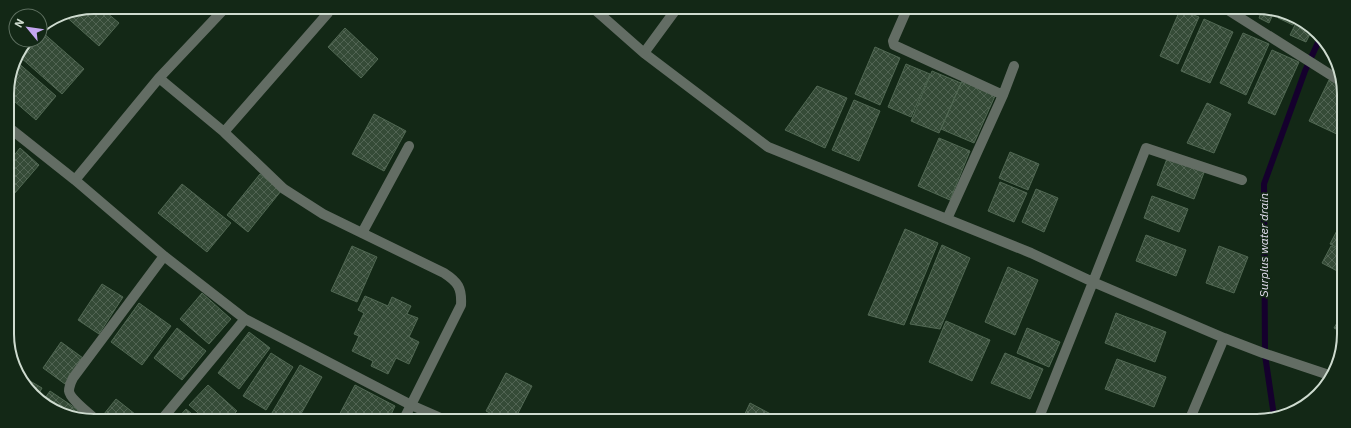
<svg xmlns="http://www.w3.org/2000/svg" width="1351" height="428" viewBox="0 0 1351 428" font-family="'IBM Plex Sans',sans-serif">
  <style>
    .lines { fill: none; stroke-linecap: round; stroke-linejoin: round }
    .stream { stroke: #15002d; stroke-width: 6 }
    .building { fill: url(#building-cross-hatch); stroke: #516853 }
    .minor { stroke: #636d64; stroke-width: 10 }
    .labels { text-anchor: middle; stroke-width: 3.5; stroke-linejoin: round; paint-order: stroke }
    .water-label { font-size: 12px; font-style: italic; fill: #e6e0f2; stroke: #132816 }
    .rim { fill: none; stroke: #cedbcf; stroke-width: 2 }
  </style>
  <defs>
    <pattern id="building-cross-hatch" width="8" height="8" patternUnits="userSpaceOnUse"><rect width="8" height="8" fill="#354b37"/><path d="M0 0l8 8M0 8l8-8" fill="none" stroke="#516453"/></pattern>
  </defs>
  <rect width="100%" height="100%" fill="#132816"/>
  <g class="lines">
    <path class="stream" d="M1274 416 1265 355 1264 184 1305 71 1321 36"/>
  </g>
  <path class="building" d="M94 7H100L119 23 99 46 62 13Z
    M1180 10 1199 17 1178 64 1160 56Z
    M1262 10H1275L1269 23 1259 18Z
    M1281 11 1295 20 1293 25 1278 18Z
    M1204 19 1233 32 1210 83 1181 71Z
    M1297 21 1312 30 1306 42 1290 35Z
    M345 28 378 59 361 78 328 47Z
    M41 31 84 69 62 94 19 56 33 40H40Z
    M1243 33 1269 44 1246 95 1220 83Z
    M875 47 900 58 880 105 855 94Z
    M1272 50 1299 62 1275 115 1248 103Z
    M16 61 56 96 36 120 7 95V89L12 66Z
    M906 64 930 74 911 117 888 107Z
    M932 71 961 83 939 133 911 121Z
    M1329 80 1342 86 1341 136 1309 121Z
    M962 81 995 96 974 143 941 129Z
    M817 86 847 98 825 148 785 130Z
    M854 100 880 111 859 161 832 150Z
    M1207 103 1231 114 1214 153 1187 143Z
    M374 114 406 131 384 171 352 154Z
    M939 138 970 151 950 200 918 186Z
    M20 148 39 165 14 194 8 188V163Z
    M1010 152 1039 164 1028 190 999 178Z
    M1168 156 1205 170 1194 199 1157 185Z
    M260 174 281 191 248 232 227 215Z
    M1000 182 1027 193 1014 222 988 211Z
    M182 184 231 223 207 252 158 213Z
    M1036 189 1058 198 1044 232 1022 222Z
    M1152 196 1188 209 1179 232 1144 218Z
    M1342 221V250L1330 244Z
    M905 229 938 243 904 325 868 315Z
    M1146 235 1186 250 1176 276 1136 261Z
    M942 245 970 258 940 329 910 324Z
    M352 246 377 257 357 302 331 291Z
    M1219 246 1248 257 1234 293 1206 283Z
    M1331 246 1342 251 1341 273 1322 263Z
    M1008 267 1038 280 1015 335 985 322Z
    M102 284 123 297 99 334 78 320Z
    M202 293 231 319 209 344 180 319Z
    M365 296 388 306 392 297 411 306 407 314 418 318 409 337 419 342 409 364 396 358 388 374 371 366 373 361 352 351 359 336 354 334 364 313 358 310Z
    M139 303 171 326 142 365 111 342Z
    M1116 313 1166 332 1155 362 1105 343Z
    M1341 316V332L1334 328Z
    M946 321 990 340 972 381 929 362Z
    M177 328 206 351 182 380 154 358Z
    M1027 328 1060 342 1049 367 1017 353Z
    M249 332 270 348 239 389 218 373Z
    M61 342 83 358 65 384 43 368Z
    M271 353 293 367 266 410 243 396Z
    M1005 353 1043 369 1030 399 991 383Z
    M1117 359 1166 377 1154 407 1105 389Z
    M300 365 322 377 298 419 269 418Z
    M506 373 532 386 515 419H501L486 411Z
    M25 378 42 388 37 397 29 392 23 381Z
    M208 385 237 411 230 418H204L189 405Z
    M355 385 395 406 389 419H337Z
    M50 391 90 418H71L43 401Z
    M116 399 140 418H109L104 414Z
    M750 403 782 420H742Z
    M186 409 197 418H178Z"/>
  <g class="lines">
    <path class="minor" d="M226 7 159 78 75 180 164 256 245 319 411 405 443 419
      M593 8 644 53 768 147 1031 253 1093 282 1146 148 1242 180
      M907 9 893 41 894 45 1003 95
      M1228 10 1342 82
      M644 53 677 8
      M159 78 224 132 284 189 323 214 444 273C458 282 462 288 461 305L404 419
      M7 126 75 180
      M224 132 328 13
      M947 219 1003 95 1014 66
      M362 233 409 146
      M94 418C88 412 70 399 69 391 69 386 71 382 73 378L164 256
      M163 418 245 319
      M1038 420 1093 282 1224 338 1263 353 1329 375
      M1189 421 1224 338"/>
  </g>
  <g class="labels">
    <g class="water-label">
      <text transform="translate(1264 245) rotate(-90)" y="4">Surplus water drain</text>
    </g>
  </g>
  <path d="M0 0H1351V428H0ZM94 14H1257A80 80 0 0 1 1337 94V334A80 80 0 0 1 1257 414H94A80 80 0 0 1 14 334V94A80 80 0 0 1 94 14Z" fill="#132816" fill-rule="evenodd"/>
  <path class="rim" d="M94 14H1257A80 80 0 0 1 1337 94V334A80 80 0 0 1 1257 414H94A80 80 0 0 1 14 334V94A80 80 0 0 1 94 14Z"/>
  <g transform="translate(28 28) rotate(299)"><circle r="19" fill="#132816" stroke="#5e7060"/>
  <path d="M0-3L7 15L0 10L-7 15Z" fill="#c4a7f1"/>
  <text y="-6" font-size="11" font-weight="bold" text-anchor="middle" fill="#cedbcf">N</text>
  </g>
</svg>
